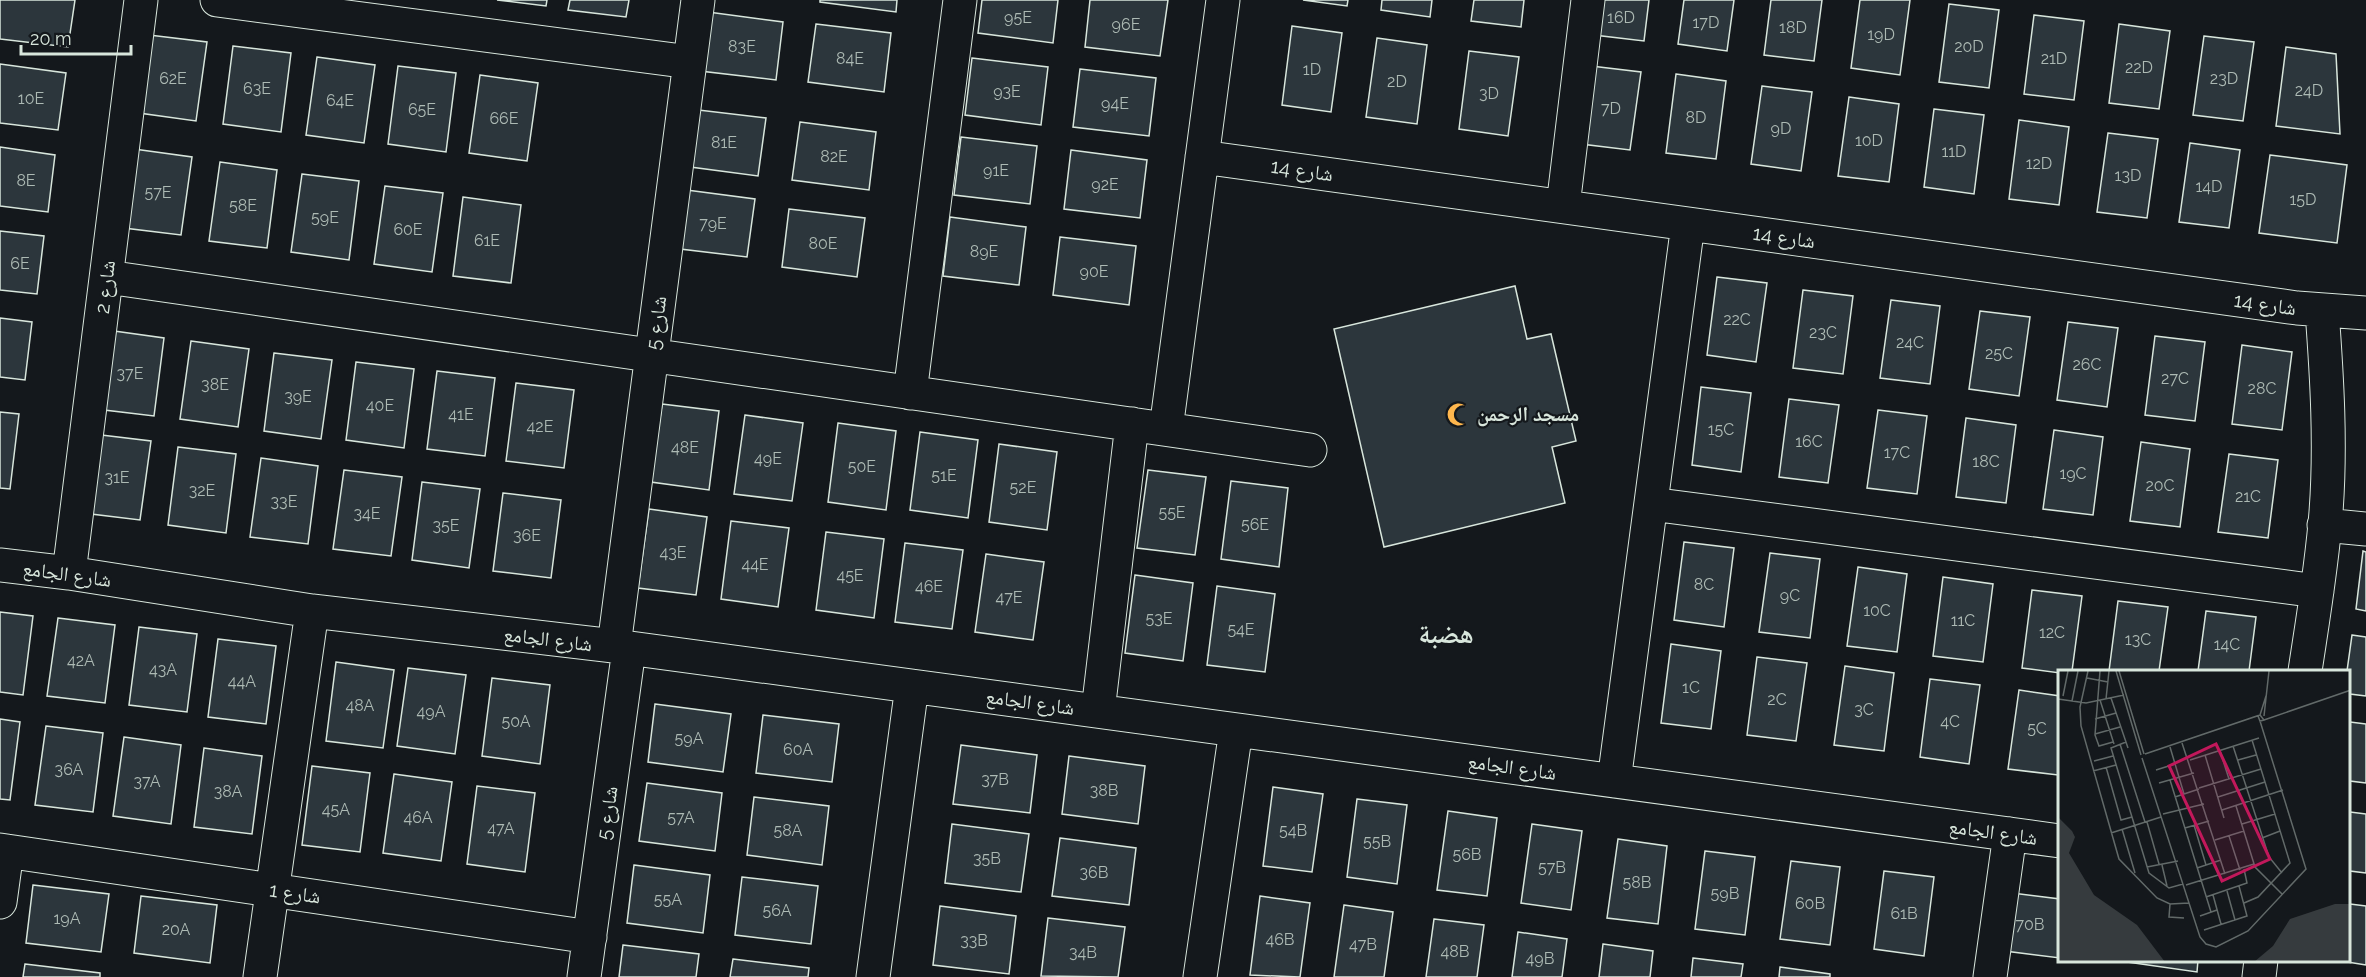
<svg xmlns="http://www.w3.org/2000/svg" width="2366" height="977" viewBox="0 0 2366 977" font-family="Raleway,'Noto Naskh Arabic',sans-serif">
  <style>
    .building { fill: #2c363c; stroke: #d8e6dc; stroke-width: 1.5 }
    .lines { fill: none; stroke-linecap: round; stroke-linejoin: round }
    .street-casing { stroke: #d8e6dc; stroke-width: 35 }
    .street { stroke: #14181c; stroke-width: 33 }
    .labels { text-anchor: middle; stroke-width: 4.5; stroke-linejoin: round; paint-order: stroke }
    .number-label { font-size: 16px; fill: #adbab4 }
    .street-label { font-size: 20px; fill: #d8e6dc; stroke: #14181c }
    .poi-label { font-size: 20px; font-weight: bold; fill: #d8e6dc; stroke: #14181c; text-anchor: start }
    .district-label { font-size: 26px; font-weight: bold; fill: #d8e6dc; stroke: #14181c }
    .inset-road { fill: none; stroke: #626a69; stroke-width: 1.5 }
    .view { fill: #c2185b; fill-opacity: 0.15; stroke: #c2185b; stroke-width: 3 }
    .inset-edge { fill: none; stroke: #d8e6dc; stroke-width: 3 }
  </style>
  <rect width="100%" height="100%" fill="#14181c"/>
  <path class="building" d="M0 0H75L68 47 0 39Z
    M497 0H547L546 6Z
    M570 0H629L626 17 568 10Z
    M820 0H897L896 12 820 2Z
    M982 0H1058L1053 43 978 33Z
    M1090 0H1168L1160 56 1085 47Z
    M1303 0H1348L1347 6Z
    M1382 0H1432L1430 17 1381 10Z
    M1474 0H1524L1521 27 1471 21Z
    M1598 0H1649L1644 41 1594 35Z
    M1684 0H1734L1727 51 1678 44Z
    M1771 0H1822L1814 61 1764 55Z
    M1860 0H1910L1900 75 1851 68Z
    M1949 4 1999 10 1989 88 1939 82Z
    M708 12 783 22 776 80 700 71Z
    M2034 15 2084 21 2074 100 2024 94Z
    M816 24 891 33 884 92 808 82Z
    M2119 24 2170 31 2159 109 2109 103Z
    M1292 26 1342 33 1331 112 1282 105Z
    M149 35 207 42 196 121 139 113Z
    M2204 36 2254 42 2243 121 2193 115Z
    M1377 38 1427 45 1417 124 1366 117Z
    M233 46 291 53 281 132 223 124Z
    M2286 47 2336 54 2340 134 2276 126Z
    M1469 51 1519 57 1508 136 1459 129Z
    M317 57 375 65 364 143 306 135Z
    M972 58 1048 67 1041 125 965 115Z
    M0 64 66 73 58 130 0 123Z
    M398 66 456 73 446 152 388 144Z
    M1591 66 1641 72 1630 150 1581 144Z
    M1080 69 1156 78 1149 136 1073 127Z
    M1676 74 1726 81 1716 159 1666 153Z
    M480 75 538 83 527 161 469 153Z
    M1762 86 1812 92 1801 171 1751 164Z
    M1849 97 1899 104 1889 182 1838 176Z
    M690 109 766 118 758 176 683 166Z
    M1934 109 1984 115 1974 194 1924 187Z
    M2019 120 2069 127 2059 205 2009 199Z
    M800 122 876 132 869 190 792 180Z
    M2108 133 2158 139 2147 218 2097 212Z
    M961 137 1037 146 1030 204 954 195Z
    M2190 143 2240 150 2229 228 2179 222Z
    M0 147 55 155 48 212 0 206Z
    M134 149 192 157 181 235 124 228Z
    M1071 150 1147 160 1140 218 1064 209Z
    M2270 155 2347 165 2337 243 2259 233Z
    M220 162 277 170 267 248 209 241Z
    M302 174 359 181 349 260 291 252Z
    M385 186 443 193 432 272 374 264Z
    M679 189 755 199 747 257 672 248Z
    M463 197 521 205 511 283 453 276Z
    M789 209 865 218 857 277 782 267Z
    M950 217 1026 227 1019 285 943 276Z
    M0 231 44 236 37 294 0 290Z
    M1060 237 1136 246 1129 305 1053 295Z
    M1717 277 1767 283 1756 362 1707 355Z
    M1515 286 1527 339 1551 334 1576 441 1552 447 1565 503 1384 547 1334 329Z
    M1803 290 1853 296 1843 374 1793 368Z
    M1891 300 1940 306 1930 384 1880 378Z
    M1980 311 2030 317 2019 396 1969 389Z
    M0 318 32 322 25 380 0 377Z
    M2068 322 2118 328 2107 407 2057 400Z
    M107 330 164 338 154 416 96 409Z
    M2155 336 2205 342 2195 421 2145 415Z
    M191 341 249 349 238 427 180 419Z
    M2242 345 2292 352 2282 430 2232 424Z
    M274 353 332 360 321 439 264 431Z
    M356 362 414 369 404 448 346 440Z
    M437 371 495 378 485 456 427 449Z
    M516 383 574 390 564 468 506 461Z
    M1701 387 1751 393 1741 472 1692 465Z
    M1789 399 1839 405 1828 483 1779 477Z
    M662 404 719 411 709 490 651 482Z
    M1878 410 1927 416 1917 494 1867 488Z
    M0 412 19 414 10 489 0 488Z
    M745 415 803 423 792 501 734 494Z
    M1966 418 2016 425 2006 503 1956 497Z
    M838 423 896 431 886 510 828 502Z
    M2054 430 2103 437 2093 515 2043 509Z
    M920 432 978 440 968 518 910 510Z
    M93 434 151 441 140 520 83 513Z
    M2141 442 2190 449 2180 527 2130 521Z
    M999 444 1057 452 1047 530 989 522Z
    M178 447 236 454 226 533 168 525Z
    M2229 454 2278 460 2268 538 2218 532Z
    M261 458 318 466 308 544 250 537Z
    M344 470 402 477 391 556 333 549Z
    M1148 470 1206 477 1195 555 1137 548Z
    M1231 481 1288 488 1279 567 1221 559Z
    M422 482 480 489 469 568 412 560Z
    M503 493 561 500 551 578 493 571Z
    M649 509 707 517 696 595 638 588Z
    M731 521 789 528 778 607 721 599Z
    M826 532 884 539 874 618 816 610Z
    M1684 542 1734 548 1724 627 1674 620Z
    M905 543 963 550 952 629 895 622Z
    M2363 551 2366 552V611L2356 609Z
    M1770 553 1820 559 1810 638 1759 632Z
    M986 554 1044 562 1033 640 975 632Z
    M1858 567 1907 574 1897 652 1847 646Z
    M1135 575 1193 583 1183 661 1125 653Z
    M1943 577 1993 584 1983 662 1933 656Z
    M1217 586 1275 594 1265 672 1207 665Z
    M2032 590 2082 596 2072 671H2060V673L2022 668Z
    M2118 601 2168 607 2159 671H2109Z
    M2206 611 2256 617 2249 671H2198Z
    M0 612 33 616 23 695 0 692Z
    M58 618 115 625 105 703 47 696Z
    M139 627 197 634 187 712 129 705Z
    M2352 635 2366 637V696L2350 694V671H2347Z
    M218 639 276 646 266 724 208 717Z
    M1671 644 1721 651 1711 729 1661 723Z
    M1757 657 1807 663 1796 741 1747 735Z
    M336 662 394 670 383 748 326 741Z
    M1845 666 1894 673 1884 751 1834 745Z
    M408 668 466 675 455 754 397 746Z
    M492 678 550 685 540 764 482 756Z
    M1930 679 1980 685 1969 764 1920 757Z
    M2019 690 2060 696V760L2058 775 2008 769Z
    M655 704 731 714 723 772 648 762Z
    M763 715 839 724 832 782 756 773Z
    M0 719 20 722 10 800 0 799Z
    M2350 722 2366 724V783L2350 781Z
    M46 726 103 733 93 812 35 805Z
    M124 737 181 745 171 824 113 816Z
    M961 745 1037 755 1030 813 953 804Z
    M204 748 262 756 252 834 194 827Z
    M1069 756 1145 766 1138 824 1062 814Z
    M312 766 370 773 360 852 302 845Z
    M394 774 452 782 441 861 383 853Z
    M647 783 722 793 715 851 639 841Z
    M477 786 535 793 525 872 467 864Z
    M1273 787 1323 794 1312 872 1263 866Z
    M754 797 829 806 822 865 747 855Z
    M1357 799 1407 805 1397 884 1347 877Z
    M1448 811 1497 818 1487 896 1437 890Z
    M2350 812 2366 814V873L2350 871Z
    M952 824 1029 834 1021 892 945 883Z
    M1532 824 1582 831 1571 910 1521 903Z
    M1060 838 1136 848 1129 905 1052 896Z
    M1618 839 1667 846 1658 924 1607 918Z
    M1705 851 1755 857 1745 935 1695 929Z
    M1791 861 1840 867 1830 945 1780 939Z
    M634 865 710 875 703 933 627 923Z
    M1884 871 1934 877 1924 956 1874 949Z
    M742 877 818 886 811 944 735 935Z
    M33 885 109 894 101 952 26 943Z
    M2004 892 2060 899V958L1997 950Z
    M141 896 217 905 210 963 134 953Z
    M1260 896 1310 903 1300 977 1250 975Z
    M2350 904 2366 906V965L2335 960H2350Z
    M1344 905 1393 912 1384 977H1334Z
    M940 906 1016 916 1009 974 933 965Z
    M1048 918 1125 927 1118 977 1041 976Z
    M1434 919 1484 925 1477 977H1426Z
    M1518 932 1567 939 1562 977H1512Z
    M1603 944 1653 951 1650 977H1599Z
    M623 945 699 954 696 977H619Z
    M1693 958 1743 964 1741 977H1691Z
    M733 959 809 968 808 977H730Z
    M2113 960H2198L2197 972Z
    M25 964 100 973V977H23Z
    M1780 967 1830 974V977H1779Z"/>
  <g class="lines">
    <defs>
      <path id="street" d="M217 0 690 62
        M1202 157 2297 308 2366 313
        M1563 206 1588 0
        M107 277 1310 450
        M910 393 960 0
        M1166 429 1223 0
        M1651 504 2317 591
        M2324 525 2366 529
        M0 565 69 573 312 611 614 646 2060 841
        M69 573 141 0
        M614 646 698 0
        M2305 671C2313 618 2322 565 2326 512 2331 445 2327 378 2322 311
        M1098 711 1132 424
        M1614 781 1688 224
        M0 850 590 937
        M0 902 7 851
        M260 977 312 611
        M584 977 629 649
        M873 977 912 686
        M1200 977 1236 730
        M1990 977 2010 834
        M2259 977 2261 960"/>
    </defs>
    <use href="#street" class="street-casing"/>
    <use href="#street" class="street"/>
  </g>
  <defs>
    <symbol id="mosque-bare" viewBox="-9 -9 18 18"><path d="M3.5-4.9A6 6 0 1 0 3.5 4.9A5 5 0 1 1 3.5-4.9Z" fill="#ffb74d" stroke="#14181c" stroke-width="2.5" paint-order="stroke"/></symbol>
  </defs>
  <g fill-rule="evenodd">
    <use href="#mosque-bare" x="1442" y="398" width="33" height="33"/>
  </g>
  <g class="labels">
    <g class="number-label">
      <text x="1018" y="23">95E</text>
      <text x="1621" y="23">16D</text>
      <text x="1706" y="28">17D</text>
      <text x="1126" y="30">96E</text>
      <text x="1793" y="33">18D</text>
      <text x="1881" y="40">19D</text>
      <text x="742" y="52">83E</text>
      <text x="1969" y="52">20D</text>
      <text x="850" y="64">84E</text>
      <text x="2054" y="64">21D</text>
      <text x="2139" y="73">22D</text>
      <text x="1312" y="75">1D</text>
      <text x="173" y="84">62E</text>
      <text x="2224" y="84">23D</text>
      <text x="1397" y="87">2D</text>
      <text x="257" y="94">63E</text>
      <text x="2309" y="96">24D</text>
      <text x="1007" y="97">93E</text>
      <text x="1489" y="99">3D</text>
      <text x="31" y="104">10E</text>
      <text x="340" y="106">64E</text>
      <text x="1115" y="109">94E</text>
      <text x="1611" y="114">7D</text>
      <text x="422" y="115">65E</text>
      <text x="1696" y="123">8D</text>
      <text x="504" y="124">66E</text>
      <text x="1781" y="134">9D</text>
      <text x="1869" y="146">10D</text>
      <text x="724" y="148">81E</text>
      <text x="1954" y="157">11D</text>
      <text x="834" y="162">82E</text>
      <text x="2039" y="169">12D</text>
      <text x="996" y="176">91E</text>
      <text x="2128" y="181">13D</text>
      <text x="26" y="186">8E</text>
      <text x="1105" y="190">92E</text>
      <text x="2209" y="192">14D</text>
      <text x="158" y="198">57E</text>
      <text x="2303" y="205">15D</text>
      <text x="243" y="211">58E</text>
      <text x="325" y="223">59E</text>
      <text x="713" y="229">79E</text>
      <text x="408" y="235">60E</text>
      <text x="487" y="246">61E</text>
      <text x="823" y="249">80E</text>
      <text x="984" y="257">89E</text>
      <text x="20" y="269">6E</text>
      <text x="1094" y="277">90E</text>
      <text x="1737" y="325">22C</text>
      <text x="1823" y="338">23C</text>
      <text x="1910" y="348">24C</text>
      <text x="1999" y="359">25C</text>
      <text x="2087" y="370">26C</text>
      <text x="130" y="379">37E</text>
      <text x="2175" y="384">27C</text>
      <text x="215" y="390">38E</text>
      <text x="2262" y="394">28C</text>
      <text x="298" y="402">39E</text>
      <text x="380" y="411">40E</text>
      <text x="461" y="420">41E</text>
      <text x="540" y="432">42E</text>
      <text x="1721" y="435">15C</text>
      <text x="1809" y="447">16C</text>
      <text x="685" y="453">48E</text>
      <text x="1897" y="458">17C</text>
      <text x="768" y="464">49E</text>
      <text x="1986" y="467">18C</text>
      <text x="862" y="472">50E</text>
      <text x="2073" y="479">19C</text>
      <text x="944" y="481">51E</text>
      <text x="117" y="483">31E</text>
      <text x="2160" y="491">20C</text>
      <text x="1023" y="493">52E</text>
      <text x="202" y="496">32E</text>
      <text x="2248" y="502">21C</text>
      <text x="284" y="507">33E</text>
      <text x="1172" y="518">55E</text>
      <text x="367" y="519">34E</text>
      <text x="1255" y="530">56E</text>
      <text x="446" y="531">35E</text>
      <text x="527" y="541">36E</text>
      <text x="673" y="558">43E</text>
      <text x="755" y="570">44E</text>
      <text x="850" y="581">45E</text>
      <text x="1704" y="590">8C</text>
      <text x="929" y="592">46E</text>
      <text x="1790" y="601">9C</text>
      <text x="1009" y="603">47E</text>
      <text x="1877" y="616">10C</text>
      <text x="1159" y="624">53E</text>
      <text x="1963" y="626">11C</text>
      <text x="1241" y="635">54E</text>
      <text x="2052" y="638">12C</text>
      <text x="2138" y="645">13C</text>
      <text x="2227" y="650">14C</text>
      <text x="81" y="666">42A</text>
      <text x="163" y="675">43A</text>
      <text x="242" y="687">44A</text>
      <text x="1691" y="693">1C</text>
      <text x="1777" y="705">2C</text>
      <text x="360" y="711">48A</text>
      <text x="1864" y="715">3C</text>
      <text x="431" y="717">49A</text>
      <text x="516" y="727">50A</text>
      <text x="1950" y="727">4C</text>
      <text x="2037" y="734">5C</text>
      <text x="689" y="744">59A</text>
      <text x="798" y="755">60A</text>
      <text x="69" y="775">36A</text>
      <text x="995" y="785">37B</text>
      <text x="147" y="787">37A</text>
      <text x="1104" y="796">38B</text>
      <text x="228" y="797">38A</text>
      <text x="336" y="815">45A</text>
      <text x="418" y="823">46A</text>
      <text x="681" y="823">57A</text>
      <text x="501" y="834">47A</text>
      <text x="788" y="836">58A</text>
      <text x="1293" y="836">54B</text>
      <text x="1377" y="847">55B</text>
      <text x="1467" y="860">56B</text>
      <text x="987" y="864">35B</text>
      <text x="1552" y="873">57B</text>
      <text x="1094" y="878">36B</text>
      <text x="1637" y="888">58B</text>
      <text x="1725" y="899">59B</text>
      <text x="668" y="905">55A</text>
      <text x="1810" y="909">60B</text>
      <text x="777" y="916">56A</text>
      <text x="1904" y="919">61B</text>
      <text x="67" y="924">19A</text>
      <text x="2030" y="930">70B</text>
      <text x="176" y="935">20A</text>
      <text x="1280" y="945">46B</text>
      <text x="974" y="946">33B</text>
      <text x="1363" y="950">47B</text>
      <text x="1455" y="957">48B</text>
      <text x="1083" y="958">34B</text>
      <text x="1540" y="964">49B</text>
    </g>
    <g class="street-label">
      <text transform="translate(1302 170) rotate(8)" y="7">شارع 14</text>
      <text transform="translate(1784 237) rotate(8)" y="7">شارع 14</text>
      <text transform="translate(105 287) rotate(-83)" y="7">شارع 2</text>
      <text transform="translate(2265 304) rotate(8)" y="7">شارع 14</text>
      <text transform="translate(656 323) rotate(-83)" y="7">شارع 5</text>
      <text transform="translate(67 574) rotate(8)" y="7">شارع الجامع</text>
      <text transform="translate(548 639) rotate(7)" y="7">شارع الجامع</text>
      <text transform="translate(1030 702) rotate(8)" y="7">شارع الجامع</text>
      <text transform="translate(1512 767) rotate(8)" y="7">شارع الجامع</text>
      <text transform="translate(607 813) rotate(-82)" y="7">شارع 5</text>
      <text transform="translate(1993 832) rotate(8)" y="7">شارع الجامع</text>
      <text transform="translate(295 893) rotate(8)" y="7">شارع 1</text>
    </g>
    <g class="poi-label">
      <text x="1477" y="421">مسجد الرحمن</text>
    </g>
    <g class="district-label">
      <text x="1446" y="643">هضبة</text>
    </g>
  </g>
  <g transform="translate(2058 670)">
    <rect width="292" height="292" fill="#14181c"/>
    <path d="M0 147 14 161 17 167 11 183 36 225 79 255 107 292H0ZM277 234H292V292H196L215 276 232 249Z" fill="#363b3e"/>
    <path class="inset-road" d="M30 1 22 37 23 56 61 189 99 228 112 234 131 233M42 1 37 65 41 76 55 72M58 1 83 85M61 1 86 84M29 8 50 12M5 26 10 1M53 28 70 78M0 29 28 33 66 25M48 29 51 1M42 30 56 74M14 31 20 1M202 45 208 26M206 46 211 1M37 49 58 43M206 50 293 20M37 64 62 57M68 72 53 78 91 203 111 218 125 214M124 73 167 204M62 74 87 152M175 76 211 187 224 203M112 77 126 124M162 81 171 109M87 84 202 45 206 50 202 51 200 46M147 85 166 148M84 88 142 267 148 274 158 277 190 261 248 199 202 51M132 90 201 68M180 90 198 85M36 91 55 86M48 97 63 150 74 147M98 100 117 94M35 101 58 95M112 110 153 242M101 113 136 103M141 118 203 99M117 127 141 119M160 127 207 112M178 136 197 197 224 224M164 140 225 120M105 144 146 134M89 152 101 194M184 154 217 144M136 155 148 195M127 158 151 151M64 159 77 203M53 163 103 147M171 166 182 200M204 168 222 161M157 170 186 161M104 195 109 216M89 197 120 191M139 198 163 190M128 215 196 194M169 221 177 250M155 225 163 254M148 227 189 213 186 199M186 233 200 227 232 193 194 70M112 234 111 247 126 248M142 246 159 240M146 260 189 246 181 216"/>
    <path class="view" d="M158 74 212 189 164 211 111 96Z"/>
    <rect width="292" height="292" class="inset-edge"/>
  </g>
  <path d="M21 45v9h110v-9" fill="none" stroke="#d8e6dc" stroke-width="3"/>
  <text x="30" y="45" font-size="18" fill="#d8e6dc" stroke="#14181c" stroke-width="4.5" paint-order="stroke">20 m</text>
</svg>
